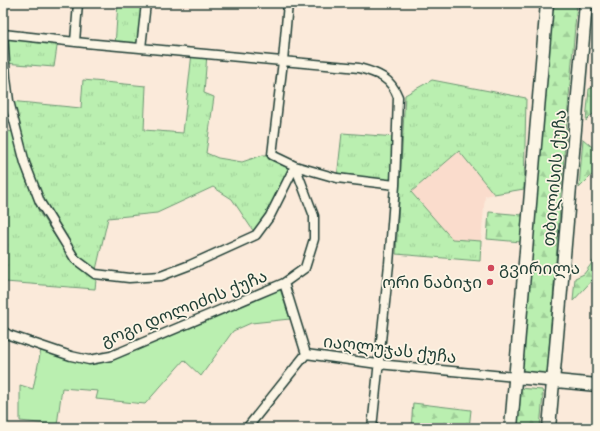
<svg xmlns="http://www.w3.org/2000/svg" width="600" height="431" viewBox="0 0 600 431" font-family="Itim,'Noto Sans Georgian',sans-serif">
  <style>
    .built { fill: #fadccc }
    .grass { fill: url(#grass-tufts); stroke: #6c9672 }
    .forest { fill: url(#forest-firs); stroke: #6c9672 }
    .garden { fill: #baefb0; stroke: #6c9672 }
    .lines { fill: none; stroke-linecap: round; stroke-linejoin: round }
    .street-casing { stroke: #1f3d34; stroke-width: 11 }
    .secondary-casing { stroke: #1f3d34; stroke-width: 15 }
    .street { stroke: #fcf5e5; stroke-width: 8 }
    .secondary { stroke: #fcf5e5; stroke-width: 12 }
    .poi-dot { fill: #d1495b; stroke: #fcf5e5; stroke-width: 1.5 }
    .labels { text-anchor: middle; stroke-width: 3.5; stroke-linejoin: round; paint-order: stroke }
    .street-label { font-size: 17px; fill: #1f3d34; stroke: #fcf5e5 }
    .poi-label { font-size: 17px; fill: #1f3d34; stroke: #fcf5e5; text-anchor: start }
  </style>
  <defs>
    <pattern id="grass-tufts" width="24" height="20" patternUnits="userSpaceOnUse"><rect width="24" height="20" fill="#baefb0"/><path d="M3 7l-1-3M5 7V3M7 7l1-3M15 17l-1-3M17 17v-4M19 17l1-3" fill="none" stroke="#9fce98"/></pattern>
    <pattern id="forest-firs" width="22" height="20" patternUnits="userSpaceOnUse"><rect width="22" height="20" fill="#baefb0"/><path d="M5 1l3.5 6h-7zM16 11l3.5 6h-7z" fill="#9fce98"/></pattern>
  </defs>
  <rect width="100%" height="100%" fill="#fbeada"/>
  <filter id="ink" filterUnits="userSpaceOnUse"><feTurbulence type="fractalNoise" baseFrequency=".025" numOctaves="2"/><feDisplacementMap in="SourceGraphic" scale="8" xChannelSelector="R" yChannelSelector="G"/><feConvolveMatrix kernelMatrix="1 2 1 2 8 2 1 2 1" color-interpolation-filters="sRGB"/></filter>
  <g filter="url(#ink)">
    <path class="built" d="M459 151 494 194 485 196 481 241 452 239 411 192Z"/>
    <path class="grass" d="M118 3H146L141 48 115 46Z
      M3 35 58 40 54 67 4 63Z
      M192 53 207 54 204 93 214 97 206 153 218 158 242 162 263 155H272L295 166 256 235 232 199 213 187 157 213 108 218 95 274 75 259 40 202 9 101 81 108 83 80 146 86 144 130 183 133Z
      M432 80 526 98 524 189 494 194 459 151 411 192 452 239 481 241 480 261 396 254 405 95Z
      M3 130 13 132 25 177 39 212 72 262 96 280 95 289 5 282 3 301Z
      M342 133 396 137 395 185 337 178Z"/>
    <path class="forest" d="M552 3H577L565 143 547 376 520 375Z
      M597 86V110L586 121 589 89Z
      M583 139 597 151V170L579 188Z
      M489 212 523 215 521 242 487 239Z
      M597 256V275L573 301 575 278 584 274Z
      M519 388 542 390 543 395 540 428H516Z
      M413 403 471 410 469 428H411Z"/>
    <path class="garden" d="M280 289 290 319 251 323 233 331 201 376 184 360 145 404 96 399 98 391 62 388 57 425 20 421V385L33 389 41 350 69 360 89 364 112 359Z"/>
    <g class="lines">
      <defs>
        <path id="street" d="M3 7 4 3
          M3 32 6 78 9 101 25 163 40 202 75 259 95 274 129 278 161 276 190 265 256 235 270 216 295 166 337 178 395 185
          M3 34 85 43 359 68C378 73 391 78 398 97L395 185 389 264 372 428
          M75 42 78 3
          M141 48 146 3
          M284 283 306 354
          M3 331 9 335 71 356 89 360 111 356 284 283 305 268 314 239V216L295 166 272 155 283 61 288 3
          M247 428 306 354 378 364 516 377"/>
        <path id="secondary" d="M516 377 597 385
          M511 428 547 3
          M549 428 586 3"/>
      </defs>
      <use href="#street" class="street-casing"/>
      <use href="#secondary" class="secondary-casing"/>
      <use href="#street" class="street"/>
      <use href="#secondary" class="secondary"/>
    </g>
  </g>
  <g class="poi-dot">
    <circle cx="491" cy="268" r="4"/>
    <circle cx="490" cy="282" r="4"/>
  </g>
  <g class="labels">
    <g class="street-label">
      <text transform="translate(554 178) rotate(-85)" y="6">თბილისის ქუჩა</text>
      <text transform="translate(184 308) rotate(-22)" y="6">გოგი დოლიძის ქუჩა</text>
      <text transform="translate(390 349) rotate(7)" y="6">იაღლუჯას ქუჩა</text>
    </g>
    <g class="poi-label">
      <text x="499" y="274">გვირილა</text>
      <text x="482" y="288" text-anchor="end">ორი ნაბიჯი</text>
    </g>
  </g>
  <rect width="600" height="431" fill="none" stroke="#fcf5e5" stroke-width="16"/>
  <rect x="8" y="8" width="584" height="415" fill="none" stroke="#1f3d34" stroke-width="1.5" filter="url(#ink)"/>
</svg>
